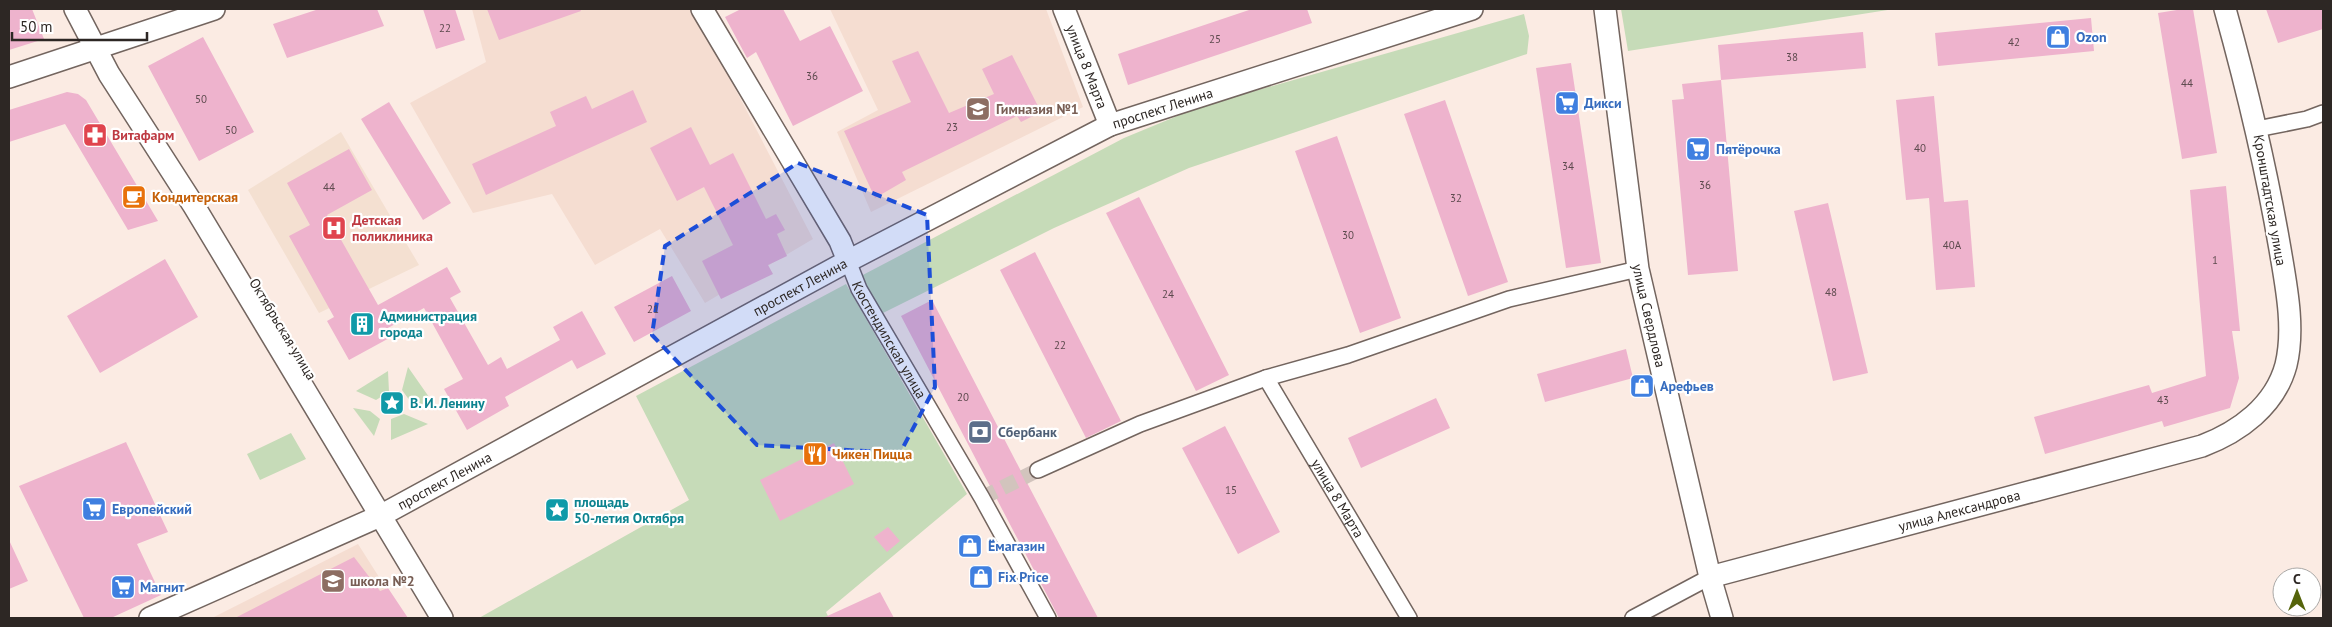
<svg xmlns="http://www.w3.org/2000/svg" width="2332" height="627" viewBox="0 0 2332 627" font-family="'PT Sans',sans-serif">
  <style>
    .built { fill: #f5ddd1 }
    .medical { fill: #f4e0d1 }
    .green { fill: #c6dbb8 }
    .building { fill: #eeb3cd }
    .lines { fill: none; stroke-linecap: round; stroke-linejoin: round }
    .street-tunnel { stroke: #d2c4bd; stroke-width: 15; stroke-dasharray: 15 8; stroke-linecap: butt }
    .street-casing { stroke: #73655f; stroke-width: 18 }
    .secondary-casing { stroke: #73655f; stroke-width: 24 }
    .street { stroke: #fff; stroke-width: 15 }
    .secondary { stroke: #fff; stroke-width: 21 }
    .marked { fill: #1d4ed8; fill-opacity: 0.2; stroke: #1d4ed8; stroke-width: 4; stroke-dasharray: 10 6; stroke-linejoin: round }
    .labels { text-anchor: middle; stroke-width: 4.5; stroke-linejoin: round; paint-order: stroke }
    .number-label { font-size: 11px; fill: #5d4a4e }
    .shop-label { font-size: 14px; font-weight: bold; fill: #366cbe; stroke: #fff; text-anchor: start }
    .street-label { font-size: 14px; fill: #2d2724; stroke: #fff }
    .education-label { font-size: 14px; font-weight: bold; fill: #785e54; stroke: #fff; text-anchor: start }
    .health-label { font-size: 14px; font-weight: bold; fill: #be3a42; stroke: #fff; text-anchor: start }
    .food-label { font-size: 14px; font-weight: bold; fill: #c56008; stroke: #fff; text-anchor: start }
    .culture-label { font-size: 14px; font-weight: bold; fill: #0d838f; stroke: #fff; text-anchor: start }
    .service-label { font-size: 14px; font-weight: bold; fill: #4e5e75; stroke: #fff; text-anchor: start }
  </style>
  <rect width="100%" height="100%" fill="#fbebe3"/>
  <path class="built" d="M472 9H694L813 239 705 303 660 229 595 265 552 194 473 213 410 103 486 62Z
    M830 9H1046L1083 107 871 212 837 132 878 110Z
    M358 544 405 618H212Z"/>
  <path class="medical" d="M341 132 419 265 319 313 248 190Z"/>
  <path class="green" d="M1621 9H1894L1628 51Z
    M1524 14 1529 36 1527 54 1189 168 1054 228 883 313 859 277 1124 138 1199 107Z
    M846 284 967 494 826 612 829 618H479L689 500 636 396Z
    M408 367 436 407 410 401 402 390Z
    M388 371 389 392 376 400 356 391Z
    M353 408 370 411 380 419 374 436Z
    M404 414 428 424 391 440V419Z
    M291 433 306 459 260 480 247 454Z"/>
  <path class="building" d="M9 9H32L44 39 9 50Z
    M319 9H377L384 26 287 58 273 24Z
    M423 9H455L465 40 436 49Z
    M487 9H580L581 11 499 40Z
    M741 9H783L800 41 830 26 863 91 793 126 756 52 747 58 725 17Z
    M1252 9H1307L1312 23 1128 85 1118 54Z
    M2183 9H2193L2217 153 2182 159 2158 13Z
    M2266 9H2323V29L2278 43Z
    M2091 18 2094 51 1938 66 1935 33Z
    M1863 32 1866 68 1721 80 1718 45Z
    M203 37 254 132 199 161 148 66Z
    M918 51 949 113 994 94 982 69 1012 55 1041 112 1021 122 1017 116 902 172 906 180 875 198 844 131 911 102 892 61Z
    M1571 63 1601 263 1566 268 1536 68Z
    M1721 80 1738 271 1688 275 1672 100 1684 99 1682 84Z
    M633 90 647 122 486 195 472 164 556 126 550 112 586 96 592 109Z
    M67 92 78 94 86 100 158 221 128 230 65 124 9 142V110Z
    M1934 96 1944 202 1968 200 1975 287 1936 290 1929 198 1906 200 1896 100Z
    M1445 100 1508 282 1468 296 1404 114Z
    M389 102 451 203 423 220 361 119Z
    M691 127 710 165 733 153 766 219 776 214 785 230 777 234 787 256 768 265 773 274 721 299 702 261 733 245 704 187 677 201 650 148Z
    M1337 136 1401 318 1360 333 1295 151Z
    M349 149 372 190 327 215 378 305 447 267 461 292 450 298 488 365 501 357 507 369 560 340 553 327 582 311 606 354 577 369 572 360 505 397 509 406 467 430 444 389 463 379 424 308 388 328 393 336 349 360 327 321 334 317 289 236 310 225 287 183Z
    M2226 186 2240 331H2232L2239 378 2230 408 2164 427 2162 421 2045 454 2034 417 2149 385 2152 393 2206 376 2190 190Z
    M1139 197 1229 375 1196 391 1106 213Z
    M1828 203 1868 373 1833 381 1794 211Z
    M1035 252 1121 421 1086 438 1000 270Z
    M165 259 198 317 100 373 67 316Z
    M672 276 691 311 634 342 614 307Z
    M932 300 1024 477 1098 618H1059L901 316Z
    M1626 349 1633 378 1545 402 1537 374Z
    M1436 398 1450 428 1361 468 1348 438Z
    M1225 426 1280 532 1238 554 1182 448Z
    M126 442 168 532 137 544 161 595 111 618H84L19 486Z
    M834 443 854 484 780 521 760 480Z
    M888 527 900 541 887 552 874 537Z
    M9 540 28 581 9 589Z
    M354 557 380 591 388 588 408 618H235Z
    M880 592 894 618H823Z"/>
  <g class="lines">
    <path class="street-tunnel" d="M982 498 1038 470"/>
    <defs>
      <g id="street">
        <path d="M2257 129 2307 119 2323 113"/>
        <path id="s1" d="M848 261 859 289 982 498 1048 618"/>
        <path id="s2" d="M1266 378 1409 618"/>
        <path d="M1038 470 1140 424 1266 378 1348 355 1509 299 1638 269"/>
        <path d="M1633 618 1710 577"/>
      </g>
      <g id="secondary">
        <path d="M75 9 109 74 194 206 442 618"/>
        <path d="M702 9 840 241 848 261"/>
        <path id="s3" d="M1064 9 1110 125"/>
        <path id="s4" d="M1605 9 1638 269 1710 577 1722 618"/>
        <path d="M9 77 214 9"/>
        <path id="s5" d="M1710 577 2202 446C2239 432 2275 406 2286 365 2295 328 2286 285 2280 249 2266 167 2247 88 2225 9"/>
        <path id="s6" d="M150 618 380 516 848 261 1110 125 1472 9"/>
      </g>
    </defs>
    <use href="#street" class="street-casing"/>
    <use href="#secondary" class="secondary-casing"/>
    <use href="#street" class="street"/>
    <use href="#secondary" class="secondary"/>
  </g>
  <path class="marked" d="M798 163 927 215 935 387 900 453 757 445 652 335 665 246Z"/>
  <defs>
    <symbol id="shop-square" viewBox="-11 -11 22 22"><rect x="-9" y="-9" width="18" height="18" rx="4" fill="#3f7fe0" stroke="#fff"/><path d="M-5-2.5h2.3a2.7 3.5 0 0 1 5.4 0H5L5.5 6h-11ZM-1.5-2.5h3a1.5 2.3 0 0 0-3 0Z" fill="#fff"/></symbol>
    <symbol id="supermarket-square" viewBox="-11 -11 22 22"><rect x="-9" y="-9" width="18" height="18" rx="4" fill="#3f7fe0" stroke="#fff"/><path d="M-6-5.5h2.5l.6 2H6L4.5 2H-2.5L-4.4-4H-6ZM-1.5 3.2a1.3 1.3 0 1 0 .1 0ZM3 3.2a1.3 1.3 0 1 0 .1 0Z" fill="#fff"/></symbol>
    <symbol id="school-square" viewBox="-11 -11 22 22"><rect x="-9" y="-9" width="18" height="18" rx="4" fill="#8d6e63" stroke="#fff"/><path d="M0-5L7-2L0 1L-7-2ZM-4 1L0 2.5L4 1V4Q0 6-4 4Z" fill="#fff"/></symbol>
    <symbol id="pharmacy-square" viewBox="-11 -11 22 22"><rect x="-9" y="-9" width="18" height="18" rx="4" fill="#e0444e" stroke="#fff"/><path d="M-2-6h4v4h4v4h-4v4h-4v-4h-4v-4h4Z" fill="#fff"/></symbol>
    <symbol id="cafe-square" viewBox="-11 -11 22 22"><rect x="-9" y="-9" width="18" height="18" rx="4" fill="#e8710a" stroke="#fff"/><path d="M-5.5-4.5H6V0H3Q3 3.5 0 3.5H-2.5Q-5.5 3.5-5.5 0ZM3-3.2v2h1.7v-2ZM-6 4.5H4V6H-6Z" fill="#fff"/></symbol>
    <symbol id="hospital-square" viewBox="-11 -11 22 22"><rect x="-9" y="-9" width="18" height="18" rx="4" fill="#e0444e" stroke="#fff"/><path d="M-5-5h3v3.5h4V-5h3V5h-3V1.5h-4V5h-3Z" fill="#fff"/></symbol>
    <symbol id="building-square" viewBox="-11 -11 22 22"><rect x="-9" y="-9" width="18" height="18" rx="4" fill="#0f9aa8" stroke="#fff"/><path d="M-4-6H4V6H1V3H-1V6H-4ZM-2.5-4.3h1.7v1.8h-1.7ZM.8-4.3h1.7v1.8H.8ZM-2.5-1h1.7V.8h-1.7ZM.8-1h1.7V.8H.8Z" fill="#fff"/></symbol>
    <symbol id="sight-square" viewBox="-11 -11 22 22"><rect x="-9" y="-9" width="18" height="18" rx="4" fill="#0f9aa8" stroke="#fff"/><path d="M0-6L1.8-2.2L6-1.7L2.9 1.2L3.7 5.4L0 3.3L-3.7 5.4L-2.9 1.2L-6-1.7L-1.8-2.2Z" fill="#fff"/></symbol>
    <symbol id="bank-square" viewBox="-11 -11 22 22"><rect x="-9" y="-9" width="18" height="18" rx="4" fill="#5c6f8a" stroke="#fff"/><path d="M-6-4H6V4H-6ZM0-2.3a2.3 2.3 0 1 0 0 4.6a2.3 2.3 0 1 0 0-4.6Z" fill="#fff"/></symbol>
    <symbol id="restaurant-square" viewBox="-11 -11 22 22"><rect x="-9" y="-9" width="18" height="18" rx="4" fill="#e8710a" stroke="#fff"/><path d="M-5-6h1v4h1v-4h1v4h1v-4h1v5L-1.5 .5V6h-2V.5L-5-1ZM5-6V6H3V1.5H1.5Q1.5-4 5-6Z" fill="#fff"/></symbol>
  </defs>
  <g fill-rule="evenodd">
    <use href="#shop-square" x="2044" y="23" width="28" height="28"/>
    <use href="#supermarket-square" x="1553" y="89" width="28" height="28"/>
    <use href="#school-square" x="964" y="95" width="28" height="28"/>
    <use href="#pharmacy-square" x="81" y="121" width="28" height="28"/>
    <use href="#supermarket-square" x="1684" y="135" width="28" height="28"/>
    <use href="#cafe-square" x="120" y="183" width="28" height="28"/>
    <use href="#hospital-square" x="320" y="214" width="28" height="28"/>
    <use href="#building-square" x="348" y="310" width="28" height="28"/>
    <use href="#shop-square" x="1628" y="372" width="28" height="28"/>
    <use href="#sight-square" x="378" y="389" width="28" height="28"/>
    <use href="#bank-square" x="966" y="418" width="28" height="28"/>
    <use href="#restaurant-square" x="801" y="440" width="28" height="28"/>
    <use href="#supermarket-square" x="80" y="495" width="28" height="28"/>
    <use href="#sight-square" x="543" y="496" width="28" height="28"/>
    <use href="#shop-square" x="956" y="532" width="28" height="28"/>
    <use href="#shop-square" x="967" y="563" width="28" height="28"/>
    <use href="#school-square" x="319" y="567" width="28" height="28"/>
    <use href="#supermarket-square" x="109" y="573" width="28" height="28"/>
  </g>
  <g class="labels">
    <g class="number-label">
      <text x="445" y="32">22</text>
      <text x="1215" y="43">25</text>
      <text x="2014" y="46">42</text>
      <text x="1792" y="61">38</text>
      <text x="812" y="80">36</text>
      <text x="2187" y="87">44</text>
      <text x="201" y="103">50</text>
      <text x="952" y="131">23</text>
      <text x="231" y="134">50</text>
      <text x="1920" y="152">40</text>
      <text x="1568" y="170">34</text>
      <text x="1705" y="189">36</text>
      <text x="329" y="191">44</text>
      <text x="1456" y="202">32</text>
      <text x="1348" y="239">30</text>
      <text x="1952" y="249">40А</text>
      <text x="2215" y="264">1</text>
      <text x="1831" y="296">48</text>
      <text x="1168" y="298">24</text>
      <text x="653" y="313">21</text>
      <text x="1060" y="349">22</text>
      <text x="963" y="401">20</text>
      <text x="2163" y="404">43</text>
      <text x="1231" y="494">15</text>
    </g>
    <g class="shop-label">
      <text x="2076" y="42">Ozon</text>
      <text x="1584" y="108">Дикси</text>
      <text x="1716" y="154">Пятёрочка</text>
      <text x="1660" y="391">Арефьев</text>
      <text x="112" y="514">Европейский</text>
      <text x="988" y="551">Ёмагазин</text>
      <text x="998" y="582">Fix Price</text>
      <text x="140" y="592">Магнит</text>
    </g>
    <g class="street-label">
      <text dy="5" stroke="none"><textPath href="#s3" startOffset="62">улица 8 Марта</textPath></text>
      <text dy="5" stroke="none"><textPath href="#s6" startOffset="1135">проспект Ленина</textPath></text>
      <text transform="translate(2270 200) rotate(80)" y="5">Кронштадтская улица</text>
      <text dy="5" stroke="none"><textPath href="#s6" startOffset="730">проспект Ленина</textPath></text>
      <text dy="5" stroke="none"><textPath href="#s4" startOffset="310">улица Свердлова</textPath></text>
      <text transform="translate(283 329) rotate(59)" y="5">Октябрьская улица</text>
      <text dy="5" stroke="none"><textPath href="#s1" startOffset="89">Кюстендилская улица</textPath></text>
      <text dy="5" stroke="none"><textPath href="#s6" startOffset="325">проспект Ленина</textPath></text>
      <text dy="5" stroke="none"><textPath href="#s2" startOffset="140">улица 8 Марта</textPath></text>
      <text dy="5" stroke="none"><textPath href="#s5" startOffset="258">улица Александрова</textPath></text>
    </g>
    <g class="education-label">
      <text x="996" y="114">Гимназия №1</text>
      <text x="350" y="586">школа №2</text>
    </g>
    <g class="health-label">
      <text x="112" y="140">Витафарм</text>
      <text x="352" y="225">Детская<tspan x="352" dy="16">поликлиника</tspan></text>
    </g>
    <g class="food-label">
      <text x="152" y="202">Кондитерская</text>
      <text x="832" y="459">Чикен Пицца</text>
    </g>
    <g class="culture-label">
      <text x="380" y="321">Администрация<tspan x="380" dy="16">города</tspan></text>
      <text x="410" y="408">В. И. Ленину</text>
      <text x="574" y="507">площадь<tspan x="574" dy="16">50-летия Октября</tspan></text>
    </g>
    <g class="service-label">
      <text x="998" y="437">Сбербанк</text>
    </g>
  </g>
  <rect width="2332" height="627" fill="none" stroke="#2d2724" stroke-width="20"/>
  <g transform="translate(2297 592)"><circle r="24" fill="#ffffff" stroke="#aba9a7"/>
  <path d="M0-4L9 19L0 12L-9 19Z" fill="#55640b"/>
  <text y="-8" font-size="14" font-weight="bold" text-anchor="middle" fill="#2d2724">С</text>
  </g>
  <path d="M12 32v8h135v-8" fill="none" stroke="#2d2724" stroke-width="2.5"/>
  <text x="20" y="32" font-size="15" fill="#2d2724" stroke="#ffffff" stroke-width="4" paint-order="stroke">50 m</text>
</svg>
